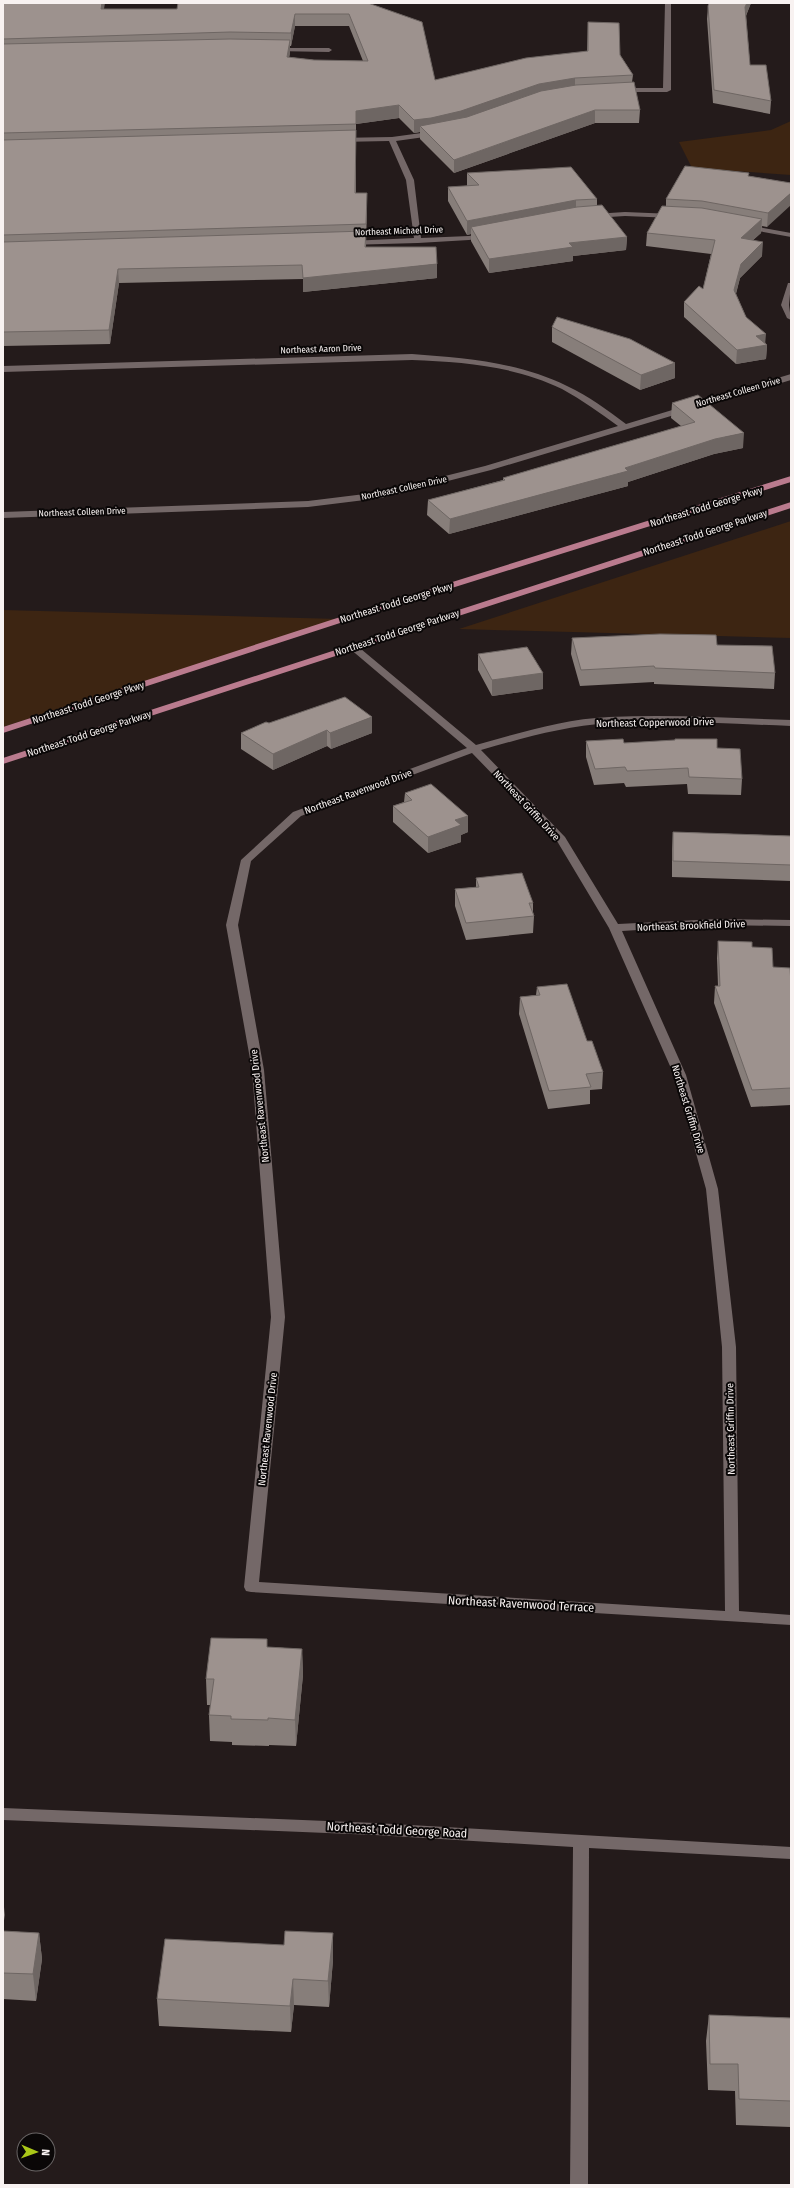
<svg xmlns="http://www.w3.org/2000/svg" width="794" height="2188" viewBox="0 0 794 2188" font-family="'Fira Sans Condensed',sans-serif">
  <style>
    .green { fill: #3d2512 }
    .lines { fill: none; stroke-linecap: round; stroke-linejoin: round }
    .minor { fill: #746868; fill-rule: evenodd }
    .major { fill: #ba7b8e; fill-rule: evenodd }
    .wall { fill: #877e7a; fill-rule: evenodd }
    .shaded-wall { fill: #6e6663 }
    .building { fill: #9d928e; stroke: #6e6663 }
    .labels { text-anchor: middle; stroke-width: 4; stroke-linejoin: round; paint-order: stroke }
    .far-street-label { font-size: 9px; fill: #f8f2f1; stroke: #0a0707 }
    .street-label { font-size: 10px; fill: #f8f2f1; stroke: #0a0707 }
    .near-street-label { font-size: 12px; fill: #f8f2f1; stroke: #0a0707 }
  </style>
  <rect width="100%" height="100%" fill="#241b1b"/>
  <path class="green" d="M791 121V175L692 168 679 142 771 130Z
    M791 521V638L459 629Z
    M3 610 338 619 3 727Z"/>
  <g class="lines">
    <path class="minor" d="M665 3H671V90L667 92H618L617 90 621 88H663Z
      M272 48H329L332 50 329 52 274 51 271 49Z
      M436 131H439V135L396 141 414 180 421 238 469 236 487 233 491 235 490 237 469 240 418 243 347 245 346 243 350 241 414 238 406 180 389 141 339 142 335 140 336 138 392 137Z
      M625 212 673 214 677 216 673 218 625 216 594 218 590 216 594 214Z
      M742 224 791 233V237L742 228Z
      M788 283H791L789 305 791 320 787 318 781 305Z
      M412 354C465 358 519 362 567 386 589 396 607 410 626 424L791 374V380L491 470 381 498 308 507 3 518V512L308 501 381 492 485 466 618 426C600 413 582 400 562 389 515 366 463 362 412 360L3 372V366Z
      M352 643 355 644 476 745C520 733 563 719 609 717 670 714 731 718 791 720V726C730 724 669 719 609 723 565 726 523 738 481 750L565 837 618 924 718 919 791 920V926L718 925 622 931 686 1075 718 1189 736 1347 739 1611 791 1615V1625L251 1592 246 1591 244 1587 271 1317 252 1070 226 925 241 860 293 812 467 748 349 648V644ZM472 753 557 841 609 928 674 1075 706 1189 722 1347 725 1611 259 1582 285 1317 264 1070 238 925 251 861 301 816Z
      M3 1808 375 1823 791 1847V1859L589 1848 588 2185H570L573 1847 375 1835 3 1820Z"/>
    <path class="major" d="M791 476V482L340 623 3 733V727L334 619Z
      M791 502V508L3 764V758Z"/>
  </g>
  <path class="wall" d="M3 3 104 9H177L368 3 435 80 587 51 588 22 620 55 633 75 632 82 640 110 639 123H595L454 173 420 139V132L414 133 399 118 356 124V193L367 207 366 247 437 278 303 292V279L119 283 110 344 3 346ZM295 26H349L363 61 314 60 289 57 290 53V46H291Z
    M709 3H751L746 16 750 65 771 101 770 114 713 103 707 19 708 6Z
    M467 173 597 199V206L627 237 626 250 573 256V261L489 273 471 241V234L467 235 448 201V187L467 186Z
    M749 176 791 183 767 227 762 226 761 233 753 240 762 256 740 278 736 294 746 317 767 345 766 359 736 364 684 317V302L703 289 711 254 646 246 647 233 666 206V199Z
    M552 327 675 378 640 390 552 342Z
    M672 403 743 448 714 454 628 482V486L449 534 427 515 428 500 503 480V478L681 426 671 418Z
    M572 638 717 645 775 673 774 689 654 684V682L580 686 571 654Z
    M478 654 543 673V689L492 696 478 670Z
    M269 723 372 733 331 749 327 746 273 770 241 749V733Z
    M586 741 717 748 742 779 741 795 688 794 687 784 626 787 624 783 594 785 586 757Z
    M405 793 468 816V832L461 835V842L428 853 393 822V806L404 802Z
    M673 832 791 836V881L672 877V849Z
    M476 878 533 903V912L534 916 533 933 466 940 455 906V889L476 887Z
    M718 941 752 947 791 984V1105L751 1107 714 1003 715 986H718L717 958Z
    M537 987 587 1041 603 1072 602 1089 590 1090V1104L548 1109 519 1014 520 997 536 995Z
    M268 1647 302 1649 303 1675 296 1746 269 1745V1746L232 1745V1742L210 1741 209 1715 210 1705H207L206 1679Z
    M3 1931 39 1933 42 1959 36 2001 3 1999Z
    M333 1933V1960L329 2007 294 2005 291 2032 159 2026 157 1999 284 1945Z
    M709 2015 791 2018V2127L736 2125 735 2091 708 2090 706 2041Z"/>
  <path class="shaded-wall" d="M102 3H105L102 21 101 9Z
    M747 3H751L744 20 745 7Z
    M295 14V26L291 46V33Z
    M290 40V53L287 69V57Z
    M575 78V90L461 124 420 126V132L414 133V120L539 84Z
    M399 105V118L356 124V136V111Z
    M595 110V123L454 173V160Z
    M791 193V205L767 227 768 213Z
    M576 200V214L471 227V234L467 235V221Z
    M762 219 761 233 740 252 741 238Z
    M627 237 626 250 573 256V261L489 273V259L569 243Z
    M763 242 762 256 740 278 733 304 734 290 741 264Z
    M437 264V278L303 292V278Z
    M118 269 119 283 110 344 109 330Z
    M766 334 765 345H767L766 359 736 364 737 350 756 336Z
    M675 363V378L640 390 641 375Z
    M744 433 743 448 714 454 628 482V486L449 534 450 519 625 468 715 439Z
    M543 673V689L492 696V680Z
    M372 717V733L331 749 330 733Z
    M327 730V746L273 770V754Z
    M468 816V832L461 835V842L428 853V837L455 820Z
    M302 1649 303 1675 296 1746 295 1720Z
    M3 1899 5 1915 3 1926Z
    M39 1933 42 1959 36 2001 33 1974Z
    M333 1933V1960L329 2007 328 1981Z
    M293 1979 294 2005 291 2032 290 2006Z"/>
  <path class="building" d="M3 3H102L101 9H177L178 3H368L422 22 435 80 526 58 588 51V22L619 23 620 55 633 75 575 78 539 84 461 111 431 118 414 120 399 105 356 111V124L3 133V44L230 39 290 40 287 57 314 60 368 61 349 14H295L291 33 230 32 3 39Z
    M709 3H747L745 7 750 65H766L771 101 714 90 708 6Z
    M634 82 640 110H595L454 160 420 126 467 117 541 91 576 85Z
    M356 130 355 193H367L366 224 3 235V140Z
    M685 166 749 173 748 176 791 183V193L768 213 702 201 666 199Z
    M571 167 597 199 576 200 467 221 448 187 479 185 467 173Z
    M602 205 627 237 569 243 573 247 489 259 471 227 577 207Z
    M662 206 702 208 762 219 741 238 763 242 741 264 734 290 746 317 766 334 756 336 767 345 737 350 684 302 699 286 703 289 715 240 647 233Z
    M366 231 365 247H436L437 264 303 278 302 265 118 269 109 330 3 332V242Z
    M557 317 630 339 675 363 641 375 552 327Z
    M698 395 744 433 715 439 625 468 628 471 450 519 428 500 505 480 503 478 695 422 672 403Z
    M660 634 716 635 717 645 772 646 775 673 655 668 654 666 581 670 572 638Z
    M527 647 543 673 492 680 478 654Z
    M345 697 372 717 330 733 327 730 273 754 241 733 266 722 269 723Z
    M623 739 624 743 675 740V739H717V748L740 749 742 779 689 777 688 768 627 771 625 767 595 769 586 741Z
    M431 784 468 816 455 820 461 825 428 837 393 806 412 800 405 793Z
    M673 832 791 836V865L673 861Z
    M522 873 533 903H529L534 916 466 923 455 889 479 887 476 878Z
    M718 941 752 942V947L772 948 773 967 790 968 791 984V1088L752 1090 715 986H720Z
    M567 984 587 1041H592L603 1072 586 1074 591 1087 549 1091 520 997 540 995 537 987Z
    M211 1638 267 1639V1647L302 1649 295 1720 268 1718V1720L231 1719V1716L209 1715 214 1679H206Z
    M3 1931 39 1933 33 1974 3 1973Z
    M285 1931 333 1933 328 1981 293 1979 290 2006 157 1999 165 1939 284 1945Z
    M709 2015 791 2018V2101L739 2099 738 2064H710Z"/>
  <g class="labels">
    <g class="far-street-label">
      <text transform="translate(399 231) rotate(-2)" y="3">Northeast Michael Drive</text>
      <text transform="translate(321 349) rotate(-2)" y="3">Northeast Aaron Drive</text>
      <text transform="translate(738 392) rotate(-16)" y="3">Northeast Colleen Drive</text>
      <text transform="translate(404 488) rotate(-12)" y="3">Northeast Colleen Drive</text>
      <text transform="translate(82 512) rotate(-2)" y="3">Northeast Colleen Drive</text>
    </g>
    <g class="street-label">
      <text transform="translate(706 506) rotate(-17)" y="4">Northeast Todd George Pkwy</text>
      <text transform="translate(705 532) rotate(-18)" y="4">Northeast Todd George Parkway</text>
      <text transform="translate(396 602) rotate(-17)" y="4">Northeast Todd George Pkwy</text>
      <text transform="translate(397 632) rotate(-18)" y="4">Northeast Todd George Parkway</text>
      <text transform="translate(88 702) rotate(-18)" y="4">Northeast Todd George Pkwy</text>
      <text transform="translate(655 722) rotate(-1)" y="4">Northeast Copperwood Drive</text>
      <text transform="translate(89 733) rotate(-18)" y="4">Northeast Todd George Parkway</text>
      <text transform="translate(358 791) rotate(-20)" y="4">Northeast Ravenwood Drive</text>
      <text transform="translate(527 805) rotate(47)" y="4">Northeast Griffin Drive</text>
      <text transform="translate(691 925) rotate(-2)" y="4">Northeast Brookfield Drive</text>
      <text transform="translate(259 1106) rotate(-96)" y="4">Northeast Ravenwood Drive</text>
      <text transform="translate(689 1109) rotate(73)" y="4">Northeast Griffin Drive</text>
      <text transform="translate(267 1429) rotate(-84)" y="4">Northeast Ravenwood Drive</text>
      <text transform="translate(730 1429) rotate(-91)" y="4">Northeast Griffin Drive</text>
    </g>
    <g class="near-street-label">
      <text transform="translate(521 1604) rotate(3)" y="4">Northeast Ravenwood Terrace</text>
      <text transform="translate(397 1830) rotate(3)" y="4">Northeast Todd George Road</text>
    </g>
  </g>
  <rect width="794" height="2188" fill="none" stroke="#f8f2f1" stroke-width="8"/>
  <g transform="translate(36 2152) rotate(92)"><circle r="19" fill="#0a0707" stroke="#696565"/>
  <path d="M0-3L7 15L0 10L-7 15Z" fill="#aac718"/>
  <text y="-6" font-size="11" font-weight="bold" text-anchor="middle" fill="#f8f2f1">N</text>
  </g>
</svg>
